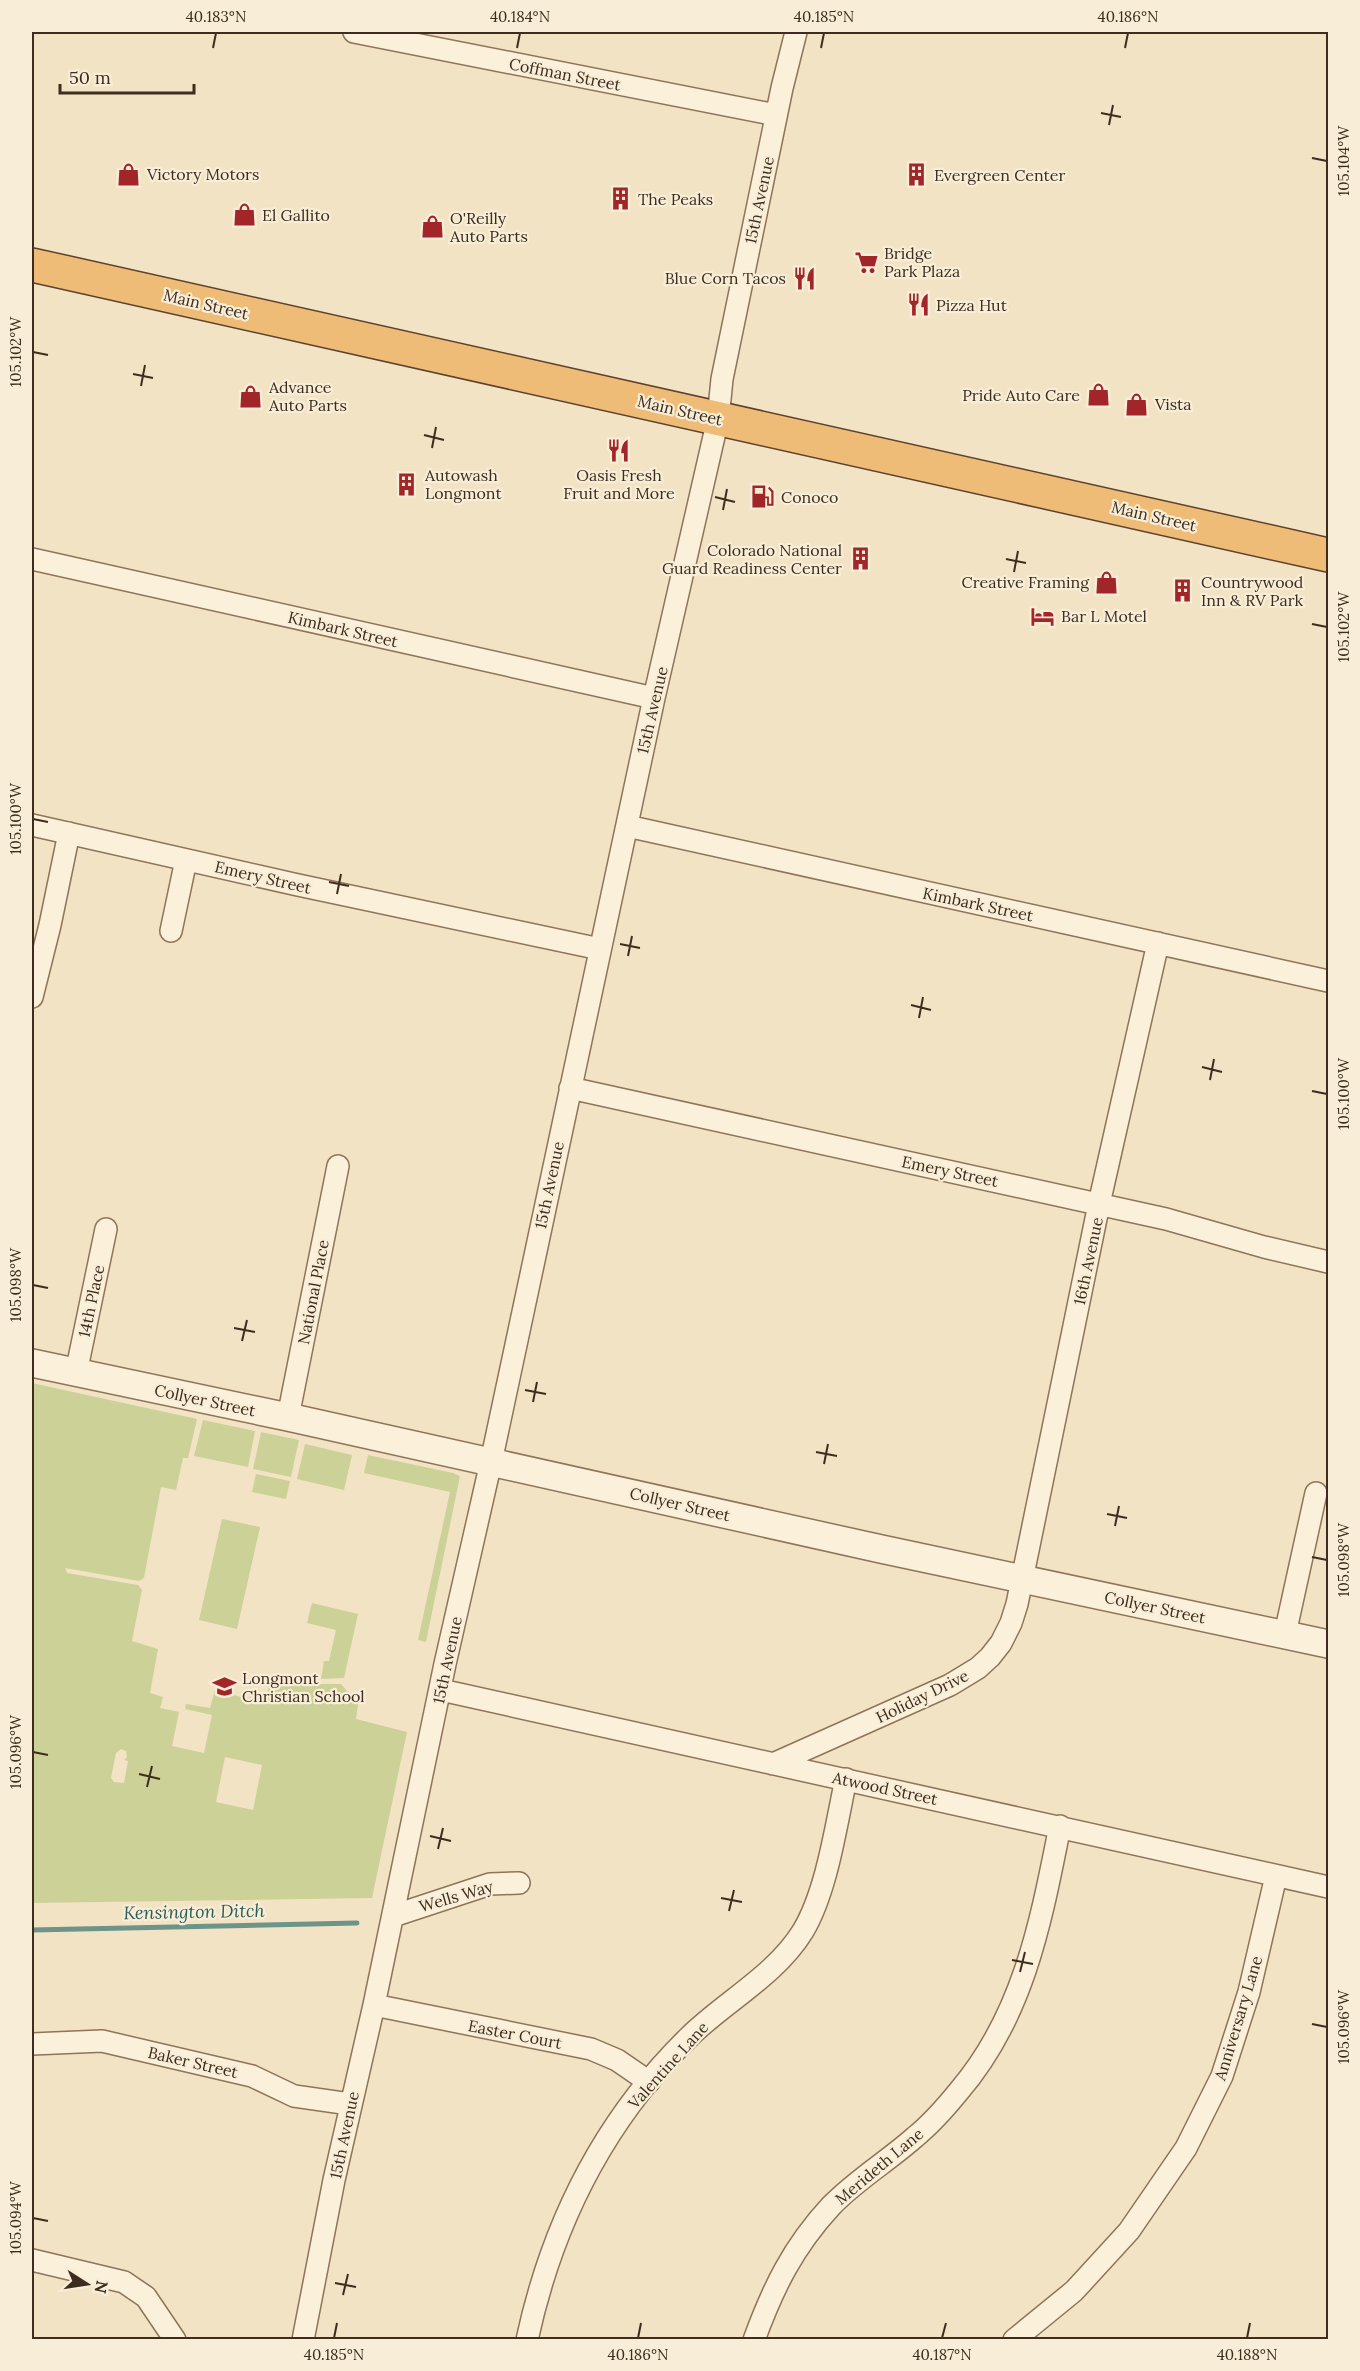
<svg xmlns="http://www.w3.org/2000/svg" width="1360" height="2371" viewBox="0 0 1360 2371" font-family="Lora,serif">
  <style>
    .green { fill: #ccd198; fill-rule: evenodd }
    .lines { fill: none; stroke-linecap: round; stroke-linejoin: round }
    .stream { stroke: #6d9489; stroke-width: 5 }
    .minor-casing { stroke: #8e7459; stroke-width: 24 }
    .tertiary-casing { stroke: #8e7459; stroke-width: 30 }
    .trunk-casing { stroke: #5c422e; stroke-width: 36 }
    .minor { stroke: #fbf0da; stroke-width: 21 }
    .tertiary { stroke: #fbf0da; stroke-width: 27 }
    .trunk { stroke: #eebc76; stroke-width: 33 }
    .ticks { fill: none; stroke: #3e2d1e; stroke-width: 2 }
    .labels { text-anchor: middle; stroke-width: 4.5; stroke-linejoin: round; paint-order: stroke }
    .street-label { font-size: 16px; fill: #3e2d1e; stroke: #f8edd6 }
    .poi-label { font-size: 16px; fill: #3e2d1e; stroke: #f8edd6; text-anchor: start }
    .water-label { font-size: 18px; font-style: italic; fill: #2d5e5a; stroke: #f8edd6 }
    .neatline { fill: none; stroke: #3e2d1e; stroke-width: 2 }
    .ticks-label { font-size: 15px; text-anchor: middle; fill: #3e2d1e }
  </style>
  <rect width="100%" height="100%" fill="#f2e3c5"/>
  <path class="green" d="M32 1383 197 1419 188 1458H183L176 1490 161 1487 144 1578 139 1581 65 1568 67 1573 138 1585 142 1590 132 1641 158 1649 150 1693 163 1697 160 1708 179 1712 172 1746 204 1753 212 1715 185 1709 186 1704 210 1708 215 1690 249 1699 250 1696 266 1699 271 1677 303 1684V1682L314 1684H341L358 1704 356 1719 407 1732 372 1898 32 1903ZM121 1749 126 1751 127 1757 124 1760 128 1761 124 1783 114 1782 111 1778 116 1753ZM225 1757 262 1765 253 1810 216 1802Z
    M203 1420 255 1431 248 1467 194 1456Z
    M261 1432 299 1440 291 1477 253 1469Z
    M305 1444 352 1455 344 1490 297 1479Z
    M368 1455 453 1473 460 1476 426 1642 418 1640 450 1492 364 1473Z
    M256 1474 290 1481 286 1499 252 1492Z
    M222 1519 260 1527 237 1629 199 1620Z
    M312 1603 358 1614 344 1678 321 1679 324 1661H329L336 1630 307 1623Z"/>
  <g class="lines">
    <path class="stream" d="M32 1930 357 1923"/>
    <defs>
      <path id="minor" d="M354 32 776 115
        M32 559 654 698
        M32 825 298 885 600 949
        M627 826 1328 981
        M171 931 186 860
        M32 997 50 925 69 833
        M570 1088 1166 1219 1264 1247 1328 1262
        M76 1373 106 1229
        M288 1417 338 1166
        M1285 1634 1316 1493
        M441 1690 1328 1887
        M773 1764 950 1685 978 1668 990 1657 1001 1643 1011 1623 1017 1604 1099 1204 1158 943
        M393 1916 490 1884 519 1883
        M374 2005 591 2049 617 2060 649 2082
        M32 2044 102 2041 252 2076 294 2096 350 2104
        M32 2260 124 2282 146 2297 175 2340
        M303 2340 334 2180 374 2005 445 1664 491 1462 654 698 718 419 722 379 782 88 796 32
        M527 2340C552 2224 605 2119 690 2036 726 2001 776 1975 803 1931 827 1891 836 1825 846 1779
        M754 2340C773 2288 793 2247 831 2206 856 2180 888 2161 915 2137 931 2124 946 2107 959 2091 1024 2015 1041 1921 1060 1826
        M1014 2340 1074 2291 1129 2231 1186 2148 1222 2076 1249 1992 1276 1876"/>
      <path id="tertiary" d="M32 1363 288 1417 881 1549 1328 1644"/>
      <path id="trunk" d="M32 265 1328 555"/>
    </defs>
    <use href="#minor" class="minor-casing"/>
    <use href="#tertiary" class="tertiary-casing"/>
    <use href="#trunk" class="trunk-casing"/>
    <use href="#minor" class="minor"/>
    <use href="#tertiary" class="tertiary"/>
    <use href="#trunk" class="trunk"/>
  </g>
  <path class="ticks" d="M213 48 216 33M517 48 520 33M821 48 824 33M1125 48 1128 33M1101 113 1121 117M1109 125 1113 105M1312 158 1327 161M33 352 48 355M133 374 153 378M141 386 145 365M424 435 444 440M432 448 436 427M715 497 735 502M723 510 727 489M1006 559 1026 563M1014 572 1018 551M1312 624 1327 627M33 819 48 822M329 882 349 886M337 894 341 874M620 944 640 948M628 956 632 936M911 1005 931 1010M919 1018 923 997M1202 1067 1222 1072M1210 1080 1214 1059M1312 1091 1327 1094M33 1285 48 1288M234 1328 255 1332M242 1341 247 1320M525 1390 546 1394M533 1402 537 1382M816 1452 837 1456M824 1464 828 1444M1107 1514 1127 1518M1115 1526 1119 1506M1312 1557 1327 1560M33 1752 48 1755M139 1774 160 1779M147 1787 152 1766M430 1836 451 1841M438 1849 443 1828M721 1898 742 1902M729 1911 734 1890M1012 1960 1033 1964M1020 1972 1025 1952M1312 2024 1327 2027M33 2218 48 2221M335 2283 356 2287M343 2295 348 2274M334 2338 337 2323M638 2338 641 2323M942 2338 946 2323M1247 2338 1250 2323"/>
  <defs>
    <symbol id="shop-bare" viewBox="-9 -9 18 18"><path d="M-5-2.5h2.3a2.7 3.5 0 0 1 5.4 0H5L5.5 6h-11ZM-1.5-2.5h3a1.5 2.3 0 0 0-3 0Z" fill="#a22529" stroke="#f8edd6" stroke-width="2.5" paint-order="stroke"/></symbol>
    <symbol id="building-bare" viewBox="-9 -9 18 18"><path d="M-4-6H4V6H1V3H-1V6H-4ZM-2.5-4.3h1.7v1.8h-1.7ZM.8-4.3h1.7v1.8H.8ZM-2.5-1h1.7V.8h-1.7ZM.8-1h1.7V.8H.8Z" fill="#a22529" stroke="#f8edd6" stroke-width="2.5" paint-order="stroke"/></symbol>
    <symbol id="supermarket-bare" viewBox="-9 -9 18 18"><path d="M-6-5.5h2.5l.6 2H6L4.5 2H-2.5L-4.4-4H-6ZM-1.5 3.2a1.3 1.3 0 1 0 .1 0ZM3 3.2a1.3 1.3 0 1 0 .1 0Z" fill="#a22529" stroke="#f8edd6" stroke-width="2.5" paint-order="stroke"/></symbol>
    <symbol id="restaurant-bare" viewBox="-9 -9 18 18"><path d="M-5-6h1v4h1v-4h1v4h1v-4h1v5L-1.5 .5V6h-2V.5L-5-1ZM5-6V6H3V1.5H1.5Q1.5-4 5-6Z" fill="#a22529" stroke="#f8edd6" stroke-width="2.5" paint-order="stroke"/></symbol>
    <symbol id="fuel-bare" viewBox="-9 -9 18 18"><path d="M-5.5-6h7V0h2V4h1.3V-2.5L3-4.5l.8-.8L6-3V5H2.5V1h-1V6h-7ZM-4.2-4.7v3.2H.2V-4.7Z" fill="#a22529" stroke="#f8edd6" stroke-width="2.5" paint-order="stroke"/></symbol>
    <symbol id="hotel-bare" viewBox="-9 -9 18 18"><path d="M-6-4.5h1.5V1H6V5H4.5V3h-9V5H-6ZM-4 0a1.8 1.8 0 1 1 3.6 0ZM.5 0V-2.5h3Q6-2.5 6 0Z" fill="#a22529" stroke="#f8edd6" stroke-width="2.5" paint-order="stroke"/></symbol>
    <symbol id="school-bare" viewBox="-9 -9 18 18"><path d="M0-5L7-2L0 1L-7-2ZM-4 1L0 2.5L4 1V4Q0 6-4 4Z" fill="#a22529" stroke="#f8edd6" stroke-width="2.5" paint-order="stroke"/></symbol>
  </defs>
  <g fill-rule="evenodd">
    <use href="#shop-bare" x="112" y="158" width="33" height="33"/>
    <use href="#building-bare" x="900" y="158" width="33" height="33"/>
    <use href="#building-bare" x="604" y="182" width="33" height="33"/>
    <use href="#shop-bare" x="228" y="198" width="33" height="33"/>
    <use href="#shop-bare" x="416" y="210" width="33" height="33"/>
    <use href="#supermarket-bare" x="850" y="246" width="33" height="33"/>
    <use href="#restaurant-bare" x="788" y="262" width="33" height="33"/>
    <use href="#restaurant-bare" x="902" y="288" width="33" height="33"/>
    <use href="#shop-bare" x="1082" y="378" width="33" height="33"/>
    <use href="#shop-bare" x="234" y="380" width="33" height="33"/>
    <use href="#shop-bare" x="1120" y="388" width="33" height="33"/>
    <use href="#restaurant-bare" x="602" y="434" width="33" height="33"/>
    <use href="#building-bare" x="390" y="468" width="33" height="33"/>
    <use href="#fuel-bare" x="746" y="480" width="33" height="33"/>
    <use href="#building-bare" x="844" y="542" width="33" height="33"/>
    <use href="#shop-bare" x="1090" y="566" width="33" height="33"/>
    <use href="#building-bare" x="1166" y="574" width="33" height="33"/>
    <use href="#hotel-bare" x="1026" y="600" width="33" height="33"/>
    <use href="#school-bare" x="208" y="1670" width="33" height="33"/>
  </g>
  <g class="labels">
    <g class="street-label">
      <text transform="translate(565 74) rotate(11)" y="6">Coffman Street</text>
      <text transform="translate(759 200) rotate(-78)" y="6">15th Avenue</text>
      <text transform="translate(206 304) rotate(13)" y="6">Main Street</text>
      <text transform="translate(680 410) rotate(13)" y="6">Main Street</text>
      <text transform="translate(1154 516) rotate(13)" y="6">Main Street</text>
      <text transform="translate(343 629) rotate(13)" y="6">Kimbark Street</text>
      <text transform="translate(652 710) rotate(-77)" y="6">15th Avenue</text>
      <text transform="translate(263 877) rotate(13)" y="6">Emery Street</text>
      <text transform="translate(978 904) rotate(12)" y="6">Kimbark Street</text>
      <text transform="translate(950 1171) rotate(12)" y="6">Emery Street</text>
      <text transform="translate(549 1185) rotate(-78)" y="6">15th Avenue</text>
      <text transform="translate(1088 1261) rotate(-78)" y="6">16th Avenue</text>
      <text transform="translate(313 1292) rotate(-79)" y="6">National Place</text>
      <text transform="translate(91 1301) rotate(-78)" y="6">14th Place</text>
      <text transform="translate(205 1400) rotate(12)" y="6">Collyer Street</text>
      <text transform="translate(680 1504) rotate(13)" y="6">Collyer Street</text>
      <text transform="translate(1155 1607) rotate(12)" y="6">Collyer Street</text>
      <text transform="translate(447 1660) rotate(-78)" y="6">15th Avenue</text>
      <text transform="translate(922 1696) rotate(-26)" y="6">Holiday Drive</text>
      <text transform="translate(885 1788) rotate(12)" y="6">Atwood Street</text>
      <text transform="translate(456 1896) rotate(-16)" y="6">Wells Way</text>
      <text transform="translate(1238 2018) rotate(-73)" y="6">Anniversary Lane</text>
      <text transform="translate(515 2034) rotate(11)" y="6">Easter Court</text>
      <text transform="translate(193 2062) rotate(13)" y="6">Baker Street</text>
      <text transform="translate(668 2065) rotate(-48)" y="6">Valentine Lane</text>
      <text transform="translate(344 2135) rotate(-78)" y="6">15th Avenue</text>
      <text transform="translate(879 2166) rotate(-40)" y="6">Merideth Lane</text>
    </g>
    <g class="poi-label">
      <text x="147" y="180">Victory Motors</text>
      <text x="934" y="181">Evergreen Center</text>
      <text x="638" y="205">The Peaks</text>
      <text x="262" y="221">El Gallito</text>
      <text x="450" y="224">O'Reilly<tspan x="450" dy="18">Auto Parts</tspan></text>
      <text x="884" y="259">Bridge<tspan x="884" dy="18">Park Plaza</tspan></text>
      <text x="786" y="284" text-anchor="end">Blue Corn Tacos</text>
      <text x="936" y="311">Pizza Hut</text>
      <text x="269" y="393">Advance<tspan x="269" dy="18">Auto Parts</tspan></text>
      <text x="1080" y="401" text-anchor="end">Pride Auto Care</text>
      <text x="1155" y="410">Vista</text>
      <text x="425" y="481">Autowash<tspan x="425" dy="18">Longmont</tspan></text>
      <text x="619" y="481" text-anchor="middle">Oasis Fresh<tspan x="619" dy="18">Fruit and More</tspan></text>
      <text x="781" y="503">Conoco</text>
      <text x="842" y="556" text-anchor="end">Colorado National<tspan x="842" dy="18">Guard Readiness Center</tspan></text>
      <text x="1089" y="588" text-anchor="end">Creative Framing</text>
      <text x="1201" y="588">Countrywood<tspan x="1201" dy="18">Inn &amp; RV Park</tspan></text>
      <text x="1061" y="622">Bar L Motel</text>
      <text x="242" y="1684">Longmont<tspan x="242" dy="18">Christian School</tspan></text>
    </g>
    <g class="water-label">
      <text transform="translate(194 1912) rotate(-1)" y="6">Kensington Ditch</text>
    </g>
  </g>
  <rect width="1360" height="2371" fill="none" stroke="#f8edd6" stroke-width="66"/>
  <g transform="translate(87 2284) rotate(102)" stroke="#f8edd6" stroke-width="4.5" paint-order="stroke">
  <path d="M0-4.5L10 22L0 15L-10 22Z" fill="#3e2d1e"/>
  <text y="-9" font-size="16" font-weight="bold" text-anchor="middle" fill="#3e2d1e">N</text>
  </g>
  <path d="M60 84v9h134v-9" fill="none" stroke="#3e2d1e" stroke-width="3"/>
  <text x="69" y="84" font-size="18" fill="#3e2d1e" stroke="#f8edd6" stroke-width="4.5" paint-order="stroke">50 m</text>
  <rect x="33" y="33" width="1294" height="2305" class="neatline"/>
  <g class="ticks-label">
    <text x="216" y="22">40.183°N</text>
    <text x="520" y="22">40.184°N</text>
    <text x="824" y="22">40.185°N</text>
    <text x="1128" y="22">40.186°N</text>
    <text transform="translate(1344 161) rotate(-90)" y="5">105.104°W</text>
    <text transform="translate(16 352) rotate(-90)" y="5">105.102°W</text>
    <text transform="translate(1344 627) rotate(-90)" y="5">105.102°W</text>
    <text transform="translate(16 819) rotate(-90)" y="5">105.100°W</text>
    <text transform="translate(1344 1094) rotate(-90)" y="5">105.100°W</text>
    <text transform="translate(16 1285) rotate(-90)" y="5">105.098°W</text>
    <text transform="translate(1344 1560) rotate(-90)" y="5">105.098°W</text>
    <text transform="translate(16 1752) rotate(-90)" y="5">105.096°W</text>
    <text transform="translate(1344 2027) rotate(-90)" y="5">105.096°W</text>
    <text transform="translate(16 2218) rotate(-90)" y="5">105.094°W</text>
    <text x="334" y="2360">40.185°N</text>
    <text x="638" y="2360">40.186°N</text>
    <text x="942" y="2360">40.187°N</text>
    <text x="1247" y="2360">40.188°N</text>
  </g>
</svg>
